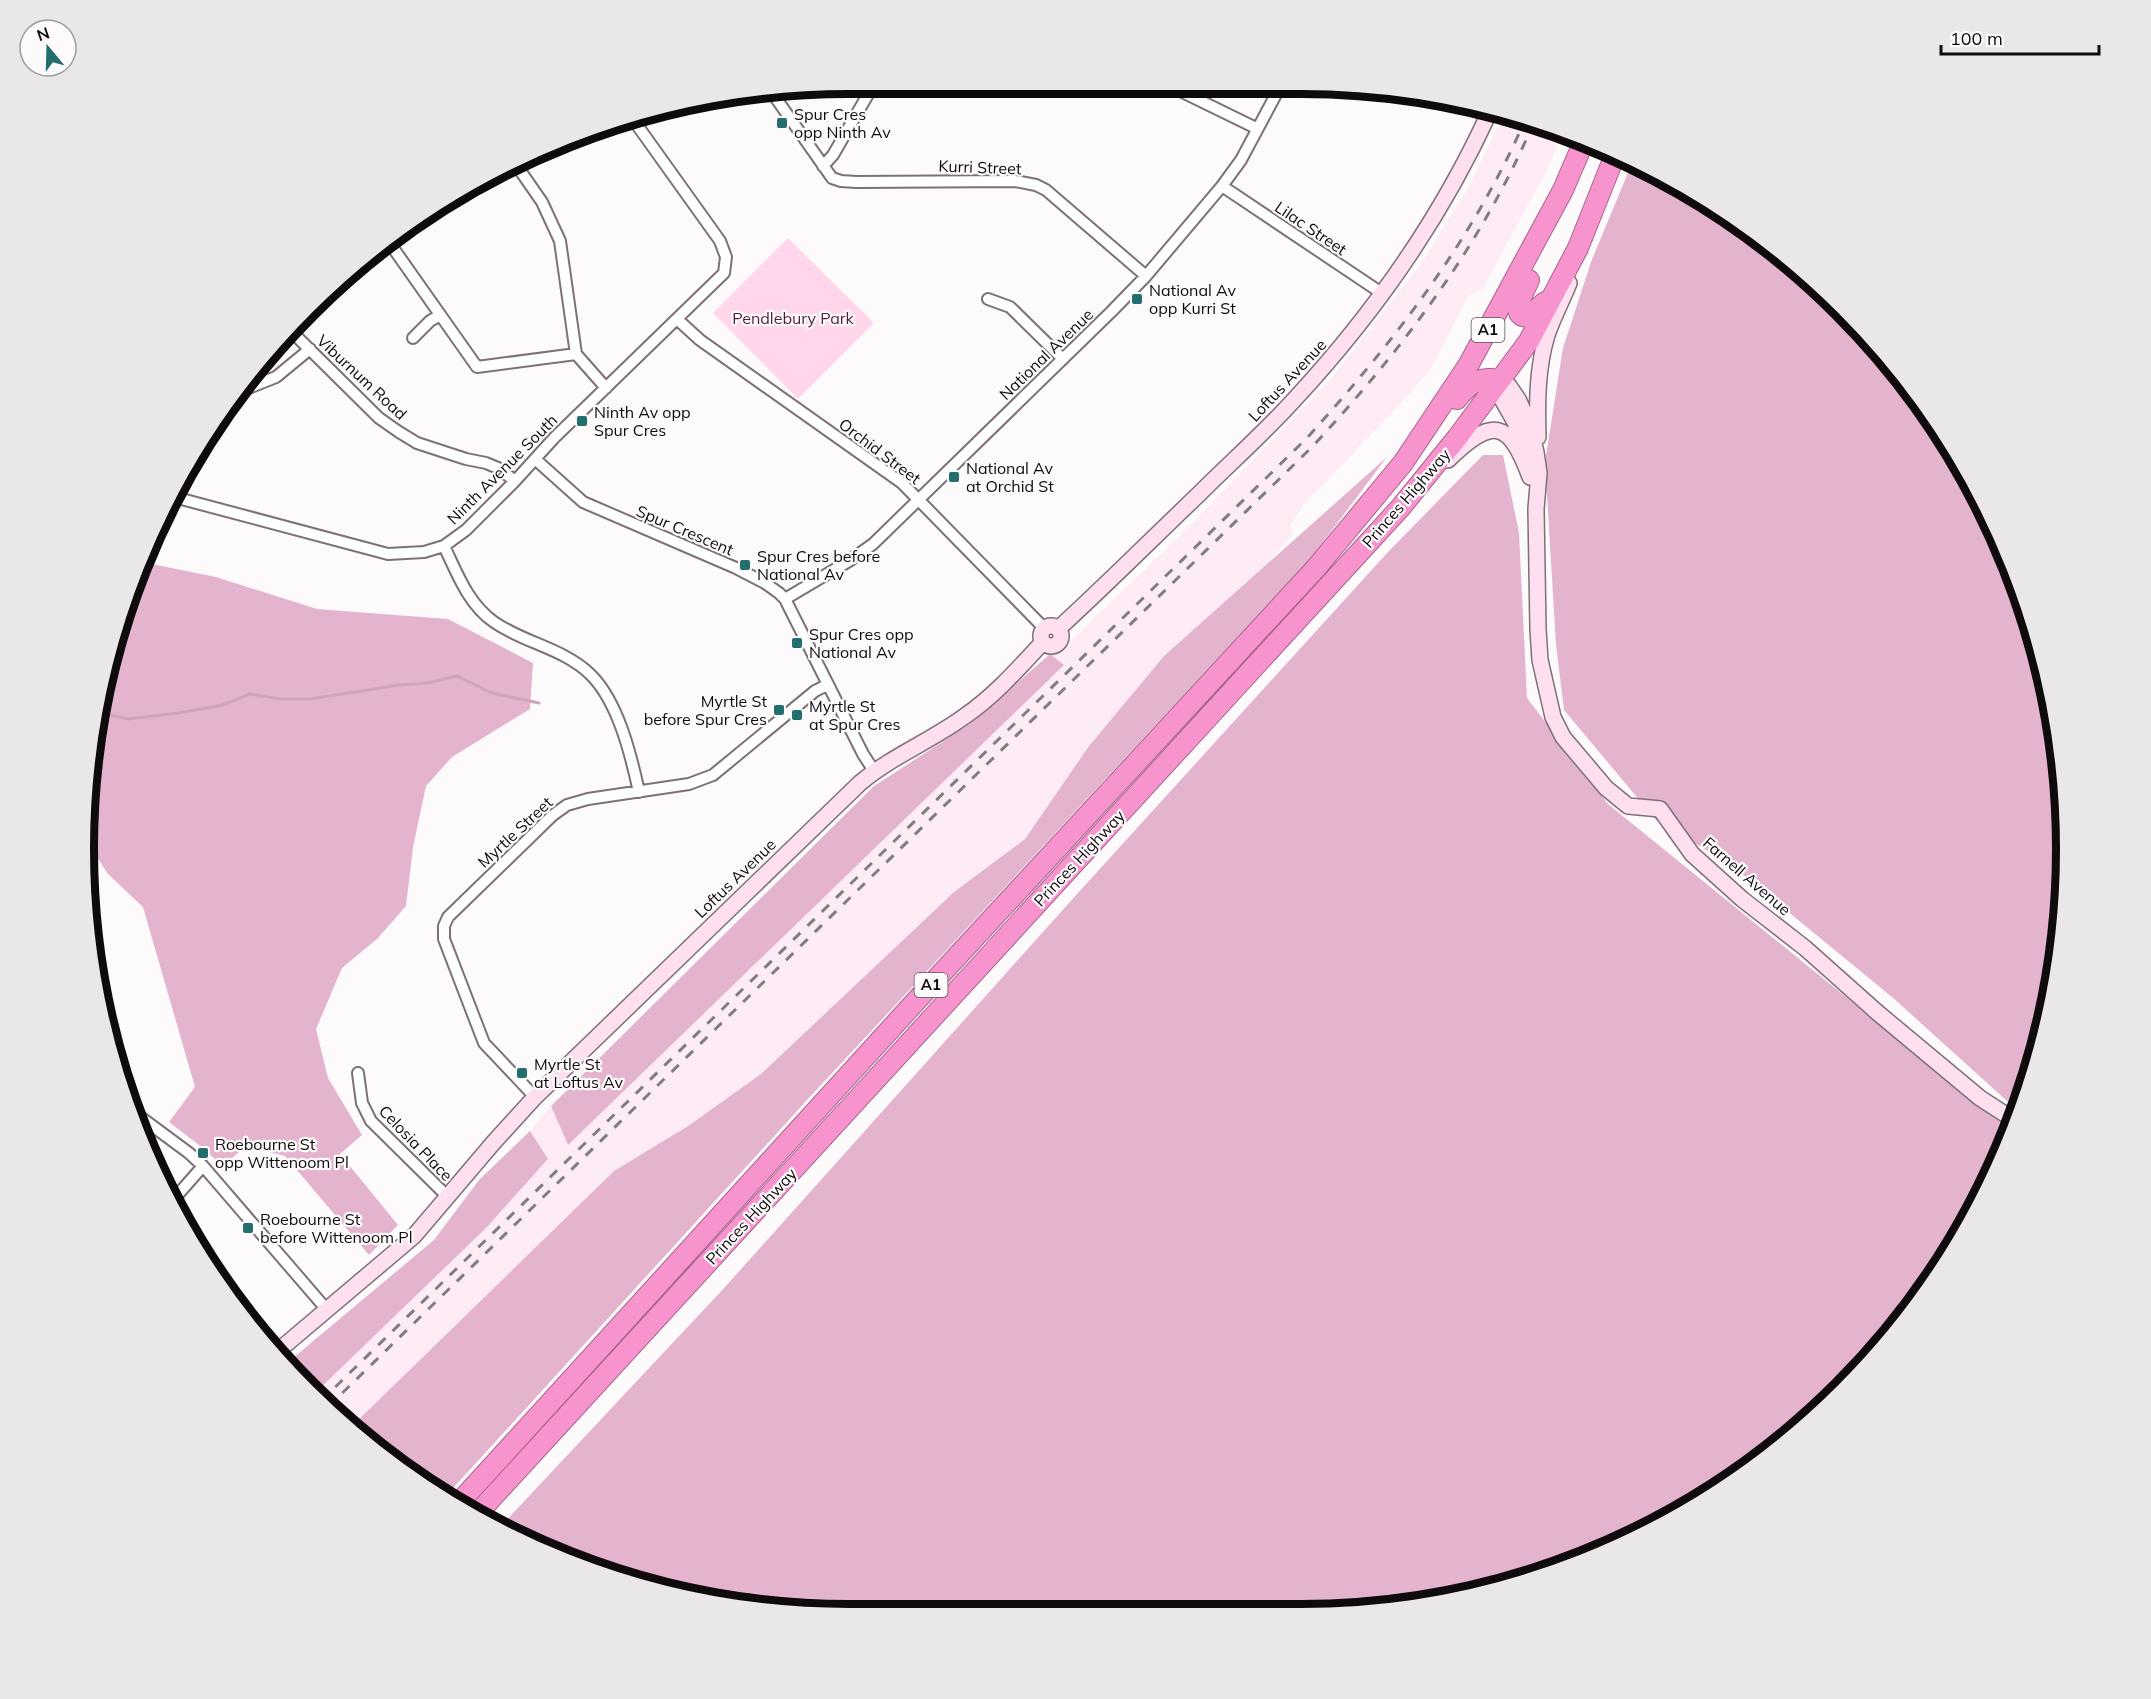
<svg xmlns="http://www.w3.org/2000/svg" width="2151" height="1699" viewBox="0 0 2151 1699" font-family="Mulish,sans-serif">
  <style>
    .built { fill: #fdecf5 }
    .green { fill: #ffd6ec }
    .forest { fill: #e4b4ce }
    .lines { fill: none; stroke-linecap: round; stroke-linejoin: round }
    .stream { stroke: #d2a3bd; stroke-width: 3 }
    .street-casing { stroke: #7d7177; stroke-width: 14 }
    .secondary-casing { stroke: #7d7177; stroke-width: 18 }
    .highway-casing { stroke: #a6648a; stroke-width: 22 }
    .street { stroke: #fff; stroke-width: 10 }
    .secondary { stroke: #fddff0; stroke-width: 15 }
    .highway { stroke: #f794ce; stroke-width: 20 }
    .rail { stroke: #807d7f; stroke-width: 3; stroke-dasharray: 10 10; stroke-linecap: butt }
    .poi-dot { fill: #246f6e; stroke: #fdfafc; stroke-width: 2 }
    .labels { text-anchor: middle; stroke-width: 4.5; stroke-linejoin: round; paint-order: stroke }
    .shield { fill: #fdfafc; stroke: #565355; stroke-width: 1.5 }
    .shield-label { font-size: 15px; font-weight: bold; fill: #0f0b0d }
    .poi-label { font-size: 16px; fill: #0f0b0d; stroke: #fdfafc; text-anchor: start }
    .street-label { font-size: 16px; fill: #0f0b0d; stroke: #fdfafc }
    .park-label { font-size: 16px; fill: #551c40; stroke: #fdfafc }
    .rim { fill: none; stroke: #0f0b0d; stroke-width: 8 }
  </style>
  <rect width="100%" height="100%" fill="#fdfafc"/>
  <path class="built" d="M1503 116 1548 125 1562 131 1549 166 1483 288 1468 296 1430 370 1386 419 1303 505 1290 525 1293 534 1266 565 1164 656 1089 746 1025 839 954 892 761 1074 688 1126 614 1171 352 1426 308 1391 287 1363 434 1240 479 1180 530 1131 551 1106 874 786 970 724 1050 654 1074 638 1190 526 1333 376 1422 262 1467 190Z"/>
  <path class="green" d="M788 238 874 323 798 399 713 313Z"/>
  <path class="forest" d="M1632 163 1684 186 1768 242 1877 345 1964 466 2026 603 2060 749 2065 899 2041 1047 2017 1110 1892 997 1731 865 1656 820 1564 710 1556 645 1545 462 1563 348 1591 262Z
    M1483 455H1503L1519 533 1527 698 1608 804 1994 1117 2011 1127 1988 1188 1909 1315 1806 1425 1685 1512 1547 1574 1352 1613 849 1615 700 1600 556 1557 500 1527 725 1287 1077 894 1388 552Z
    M1387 457 1311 558 808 1099 445 1497 424 1486 352 1426 614 1171 688 1126 761 1074 954 892 1025 839 1089 746 1164 656Z
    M147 563 216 577 317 609 448 619 533 663 530 709 452 757 426 786 413 847 406 906 378 938 342 968 316 1029 328 1078 362 1135 340 1154 398 1225 369 1255 285 1156 246 1146 223 1166 199 1145 169 1122 195 1087 143 907 108 874 85 839 110 652Z
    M1050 654 1064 665 568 1145 551 1106 874 786 970 724Z
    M530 1131 548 1159 486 1228 313 1395 287 1363 434 1240 479 1180Z"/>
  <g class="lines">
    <path class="stream" d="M102 713 128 719 179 713 223 705 250 694 281 699H310L399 685 427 683 457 676 492 693 539 703"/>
    <defs>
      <path id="street" d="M1168 85 1256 128
        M773 94 832 178 841 181 856 182 1015 181 1036 185 1046 190 1146 276
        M517 166 542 202 560 241 576 354 606 388
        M823 166 833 155 874 84
        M1222 186 1383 294
        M391 245 477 367 576 354
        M988 299 1010 307 1063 359
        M678 320 700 340 902 483 1044 628
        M291 331 379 418 399 432 417 443 466 459 486 463 498 468 515 481
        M413 338 430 321 440 315
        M246 389 276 377 310 349
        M535 459 583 502 736 568 765 583 779 593 785 599 863 754 874 771
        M174 497 388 554 424 552 444 546 466 530 515 481 554 438 724 273 726 257 720 241 632 118
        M444 546C457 573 468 604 494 622 524 643 563 648 590 674 618 701 631 755 639 792
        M785 599 849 561 873 544 1112 311 1146 276 1222 186 1241 160 1281 85
        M358 1073 362 1103 371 1121 448 1197
        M535 1097 484 1043 444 939V926L448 917 553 815 567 805 588 799 689 784 713 775 815 691 827 685
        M139 1116 189 1153 203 1166 327 1310
        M173 1200 203 1166"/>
      <path id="secondary" d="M1500 380 1509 386 1518 399 1529 423 1536 452 1539 473 1536 509 1538 629 1540 660 1553 717 1563 737 1606 788 1628 806 1660 809 1692 854 1742 899 1805 948 1878 1013 1980 1098 2014 1120
        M1495 387 1515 422 1525 451
        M1538 437C1537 403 1537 368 1547 335 1553 317 1562 301 1569 283
        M1448 460C1492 417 1509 419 1530 477
        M1041 636a10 10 0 1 1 20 0a10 10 0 1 1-20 0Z
        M1058 629C1106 585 1152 539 1199 494 1230 463 1263 434 1293 401 1373 315 1440 220 1489 113
        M278 1351 414 1236 494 1142 535 1097 860 783C892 756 931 741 965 716 994 696 1018 669 1042 643"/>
      <path id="highway" d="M1529 280 1518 304 1519 313 1522 316 1528 317 1545 302
        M1457 399C1469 383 1480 376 1500 380
        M458 1504 916 1001 1316 568 1403 463 1469 364 1563 190 1584 141
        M477 1514 1401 507 1457 438 1529 341 1578 248 1615 155"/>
    </defs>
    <use href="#street" class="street-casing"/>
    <use href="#secondary" class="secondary-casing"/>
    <use href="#highway" class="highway-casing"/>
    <use href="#street" class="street"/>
    <use href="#secondary" class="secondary"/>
    <use href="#highway" class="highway"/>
    <path class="rail" d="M321 1401 1306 439C1393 343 1473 240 1525 120
      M328 1407 1312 447C1403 349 1481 246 1534 122"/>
  </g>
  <g class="poi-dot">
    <rect x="776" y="117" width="12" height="12" rx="3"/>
    <rect x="1131" y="293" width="12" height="12" rx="3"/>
    <rect x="576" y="415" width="12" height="12" rx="3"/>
    <rect x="948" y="471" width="12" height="12" rx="3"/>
    <rect x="739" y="559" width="12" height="12" rx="3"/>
    <rect x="791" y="637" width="12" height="12" rx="3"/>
    <rect x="773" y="704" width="12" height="12" rx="3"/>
    <rect x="791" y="709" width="12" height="12" rx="3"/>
    <rect x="516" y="1067" width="12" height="12" rx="3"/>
    <rect x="197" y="1147" width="12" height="12" rx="3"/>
    <rect x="242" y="1222" width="12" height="12" rx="3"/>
  </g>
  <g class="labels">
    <g class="shield">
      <rect x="1471.5" y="318" width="33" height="24" rx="4.5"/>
      <rect x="914.5" y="973" width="33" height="24" rx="4.5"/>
    </g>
    <g class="shield-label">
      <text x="1488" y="335">A1</text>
      <text x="931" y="990">A1</text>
    </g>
    <g class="poi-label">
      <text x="794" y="120">Spur Cres<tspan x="794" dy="18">opp Ninth Av</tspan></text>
      <text x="1149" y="296">National Av<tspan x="1149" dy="18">opp Kurri St</tspan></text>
      <text x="594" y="418">Ninth Av opp<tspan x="594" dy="18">Spur Cres</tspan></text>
      <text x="966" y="474">National Av<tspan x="966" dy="18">at Orchid St</tspan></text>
      <text x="757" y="562">Spur Cres before<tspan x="757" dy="18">National Av</tspan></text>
      <text x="809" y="640">Spur Cres opp<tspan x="809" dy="18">National Av</tspan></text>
      <text x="767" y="707" text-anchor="end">Myrtle St<tspan x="767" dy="18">before Spur Cres</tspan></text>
      <text x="809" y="712">Myrtle St<tspan x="809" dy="18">at Spur Cres</tspan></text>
      <text x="534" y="1070">Myrtle St<tspan x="534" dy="18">at Loftus Av</tspan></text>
      <text x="215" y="1150">Roebourne St<tspan x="215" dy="18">opp Wittenoom Pl</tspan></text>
      <text x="260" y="1225">Roebourne St<tspan x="260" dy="18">before Wittenoom Pl</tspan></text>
    </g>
    <g class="street-label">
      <text transform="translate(980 167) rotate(2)" y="6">Kurri Street</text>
      <text transform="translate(1311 228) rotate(34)" y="6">Lilac Street</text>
      <text transform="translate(1046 354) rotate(-44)" y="6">National Avenue</text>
      <text transform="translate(362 377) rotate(43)" y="6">Viburnum Road</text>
      <text transform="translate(1287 380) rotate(-47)" y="6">Loftus Avenue</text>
      <text transform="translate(880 451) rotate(37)" y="6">Orchid Street</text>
      <text transform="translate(502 469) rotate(-45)" y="6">Ninth Avenue South</text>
      <text transform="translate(1406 498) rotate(-49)" y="6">Princes Highway</text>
      <text transform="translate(685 530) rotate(23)" y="6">Spur Crescent</text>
      <text transform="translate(515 832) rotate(-43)" y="6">Myrtle Street</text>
      <text transform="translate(1079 858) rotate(-47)" y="6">Princes Highway</text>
      <text transform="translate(1747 876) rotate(41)" y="6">Farnell Avenue</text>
      <text transform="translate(735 878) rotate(-44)" y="6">Loftus Avenue</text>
      <text transform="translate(416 1143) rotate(46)" y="6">Celosia Place</text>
      <text transform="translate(751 1216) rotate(-47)" y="6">Princes Highway</text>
    </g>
    <g class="park-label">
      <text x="793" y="324">Pendlebury Park</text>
    </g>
  </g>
  <path d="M0 0H2151V1699H0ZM849 94H1301A755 755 0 0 1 2056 849V849A755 755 0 0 1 1301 1604H849A755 755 0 0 1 94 849V849A755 755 0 0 1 849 94Z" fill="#eae7e9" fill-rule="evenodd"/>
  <path class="rim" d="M849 94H1301A755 755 0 0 1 2056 849V849A755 755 0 0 1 1301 1604H849A755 755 0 0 1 94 849V849A755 755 0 0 1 849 94Z"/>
  <g transform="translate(48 48) rotate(341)"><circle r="28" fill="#fdfafc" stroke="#9e9a9c" stroke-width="1.5"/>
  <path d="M0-4.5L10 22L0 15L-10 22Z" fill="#246f6e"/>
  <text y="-9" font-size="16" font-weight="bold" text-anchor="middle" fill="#0f0b0d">N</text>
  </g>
  <path d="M1941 45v9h158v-9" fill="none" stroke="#0f0b0d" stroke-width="3"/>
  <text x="1950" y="45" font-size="18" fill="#0f0b0d" stroke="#fdfafc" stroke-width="4.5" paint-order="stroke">100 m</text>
</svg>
